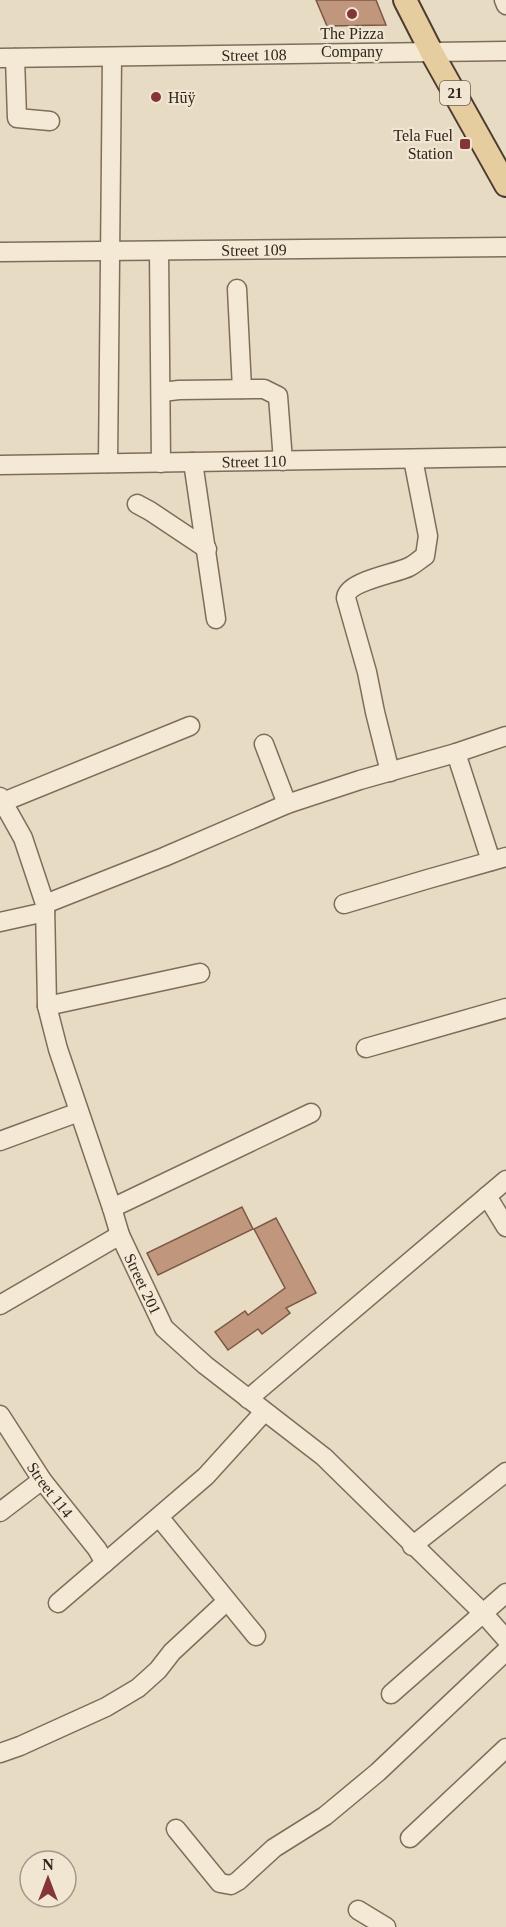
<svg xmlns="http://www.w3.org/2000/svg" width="506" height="1927" viewBox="0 0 506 1927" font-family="Georgia,serif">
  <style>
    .building { fill: #c0977d; stroke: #7b5845; stroke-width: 1.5 }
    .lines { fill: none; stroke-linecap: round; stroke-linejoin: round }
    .minor-casing { stroke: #7f6d5c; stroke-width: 21 }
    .major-casing { stroke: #4d3c30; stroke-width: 26 }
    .minor { stroke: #f3e9d4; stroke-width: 18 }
    .major { stroke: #e6cd9f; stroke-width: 22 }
    .poi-dot { fill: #863438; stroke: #f0e6d1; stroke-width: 2 }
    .labels { text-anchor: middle; stroke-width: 4.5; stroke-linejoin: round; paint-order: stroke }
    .shield { fill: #f0e6d1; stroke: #6a6054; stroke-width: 1.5 }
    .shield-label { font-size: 15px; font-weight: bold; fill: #31261e }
    .poi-label { font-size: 16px; fill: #31261e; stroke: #f0e6d1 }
    .street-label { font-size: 16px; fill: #31261e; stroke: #f0e6d1 }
  </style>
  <rect width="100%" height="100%" fill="#e7dbc3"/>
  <path class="building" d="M316 0H376L386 25 327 26Z
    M242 1207 253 1229 158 1275 147 1253Z
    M276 1218 316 1293 286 1308 290 1313 262 1334 258 1329 228 1350 215 1332 245 1311 248 1315 285 1288 254 1229Z"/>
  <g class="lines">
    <defs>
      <g id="minor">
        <path d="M504 0 506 5"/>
        <path id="s1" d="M0 58 506 51"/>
        <path d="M15 58 17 118 50 121"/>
        <path d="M159 251 161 463"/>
        <path id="s2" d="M0 252 506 247"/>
        <path d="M237 289 242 389"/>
        <path d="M162 392 179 390 264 389 278 396 283 461"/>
        <path d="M193 462 216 619"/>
        <path d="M108 463 112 57"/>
        <path id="s3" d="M0 465 506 457"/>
        <path d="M137 504 150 511 207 549"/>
        <path d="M264 744 287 804"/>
        <path d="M456 753 491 861"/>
        <path d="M390 772 375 712 367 672 346 598C347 581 395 574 409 567 415 564 420 559 425 556L428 536 413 459"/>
        <path id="s4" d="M0 797 23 838 45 904 47 1006 58 1049 112 1208 120 1235 164 1328 205 1365 324 1457 483 1613 506 1639"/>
        <path d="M3 802 190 726"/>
        <path d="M45 904 164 857 287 804 360 780 456 753 506 736"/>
        <path d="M344 904 428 879 506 857"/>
        <path d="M0 922 45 912"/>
        <path d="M47 1006 200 973"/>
        <path d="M366 1048 506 1008"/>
        <path d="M0 1141 79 1112"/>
        <path d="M487 1196 506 1227"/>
        <path d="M112 1208 311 1113"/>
        <path d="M0 1305 120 1235"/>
        <path d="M248 1399 506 1180"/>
        <path id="s5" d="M0 1415 42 1480 97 1549 105 1563"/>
        <path d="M0 1512 42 1480"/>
        <path d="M159 1517 256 1636"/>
        <path d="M412 1546 506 1472"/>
        <path d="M58 1603 206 1476 264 1412"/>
        <path d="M391 1694 506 1593"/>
        <path d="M0 1753 20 1746 106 1707 138 1688 158 1670 172 1652 227 1601"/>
        <path d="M176 1829 220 1883 231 1885 238 1881 274 1848 325 1816 378 1772 506 1651"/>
        <path d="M410 1838 506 1748"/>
        <path d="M358 1910 386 1927"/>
      </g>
      <path id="major" d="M405 0 432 53 506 185"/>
    </defs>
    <use href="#minor" class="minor-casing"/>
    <use href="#major" class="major-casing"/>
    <use href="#minor" class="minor"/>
    <use href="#major" class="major"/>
  </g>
  <g class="poi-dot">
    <circle cx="352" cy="14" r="6"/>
    <circle cx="156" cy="97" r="6"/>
    <rect x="459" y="138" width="12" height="12" rx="3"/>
  </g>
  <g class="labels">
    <rect class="shield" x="440" y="81" width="30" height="24" rx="4.5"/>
    <g class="shield-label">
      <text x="455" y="98">21</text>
    </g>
    <g class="poi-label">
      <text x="352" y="39">The Pizza<tspan x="352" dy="18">Company</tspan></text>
      <text x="168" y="103" text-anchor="start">Hūÿ</text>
      <text x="453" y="141" text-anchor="end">Tela Fuel<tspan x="453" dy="18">Station</tspan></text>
    </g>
    <g class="street-label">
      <text dy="6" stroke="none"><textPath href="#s1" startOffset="254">Street 108</textPath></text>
      <text dy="6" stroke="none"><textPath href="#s2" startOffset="254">Street 109</textPath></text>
      <text dy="6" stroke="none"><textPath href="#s3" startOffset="254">Street 110</textPath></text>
      <text dy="6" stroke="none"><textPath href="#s4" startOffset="513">Street 201</textPath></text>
      <text dy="6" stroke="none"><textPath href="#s5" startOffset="90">Street 114</textPath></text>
    </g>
  </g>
  <g transform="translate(48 1879)"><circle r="28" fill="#f0e6d1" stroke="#a49989" stroke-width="1.5"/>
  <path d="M0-4.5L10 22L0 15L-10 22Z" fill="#863438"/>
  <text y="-9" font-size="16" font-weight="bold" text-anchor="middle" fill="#31261e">N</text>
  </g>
</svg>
